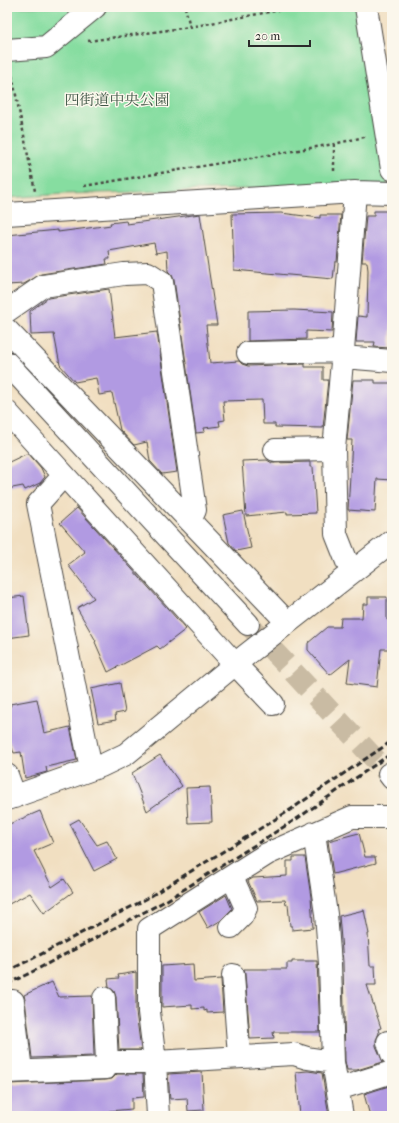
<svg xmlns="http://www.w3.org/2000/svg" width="399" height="1123" viewBox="0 0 399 1123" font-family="'IM FELL French Canon','Noto Serif JP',serif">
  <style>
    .green { fill: #86dda0; stroke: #588466 }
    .building { fill: #b19ae2 }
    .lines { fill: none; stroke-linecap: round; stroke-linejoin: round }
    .minor-tunnel { stroke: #c9bba3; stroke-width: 22; stroke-dasharray: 22 11; stroke-linecap: butt }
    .minor-casing { stroke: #494642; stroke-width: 24 }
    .path { stroke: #494642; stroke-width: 2.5; stroke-dasharray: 3 3; stroke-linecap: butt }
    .minor { stroke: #fff; stroke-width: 22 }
    .rail { stroke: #2b2b2b; stroke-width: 3; stroke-dasharray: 6 3; stroke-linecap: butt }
    .labels { text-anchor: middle; stroke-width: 3; stroke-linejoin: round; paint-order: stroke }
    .park-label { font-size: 15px; fill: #425848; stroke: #fbf7ec }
  </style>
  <rect width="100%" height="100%" fill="#fbf7ec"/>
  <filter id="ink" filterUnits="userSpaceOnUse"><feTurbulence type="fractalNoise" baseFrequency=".025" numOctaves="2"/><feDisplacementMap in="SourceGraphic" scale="8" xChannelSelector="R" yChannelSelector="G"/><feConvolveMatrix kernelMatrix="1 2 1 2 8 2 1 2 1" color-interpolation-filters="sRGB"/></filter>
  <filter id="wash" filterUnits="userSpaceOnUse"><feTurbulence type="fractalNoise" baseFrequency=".012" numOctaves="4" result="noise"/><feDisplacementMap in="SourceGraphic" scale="16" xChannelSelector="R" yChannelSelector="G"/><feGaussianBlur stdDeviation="0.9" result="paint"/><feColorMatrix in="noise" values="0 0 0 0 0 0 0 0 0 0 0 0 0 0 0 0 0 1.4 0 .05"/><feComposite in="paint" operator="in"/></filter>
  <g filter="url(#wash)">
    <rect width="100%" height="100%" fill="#f1dfc1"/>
    <path class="green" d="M7 7H359L388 185 64 194 7 198Z"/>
    <g id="blocks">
      <path class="building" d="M374 211H392V306L390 348 374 347 375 342H356L358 316 367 317 368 270 367 262H362L366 216H374Z
        M281 213 320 218V215H341L337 262H335L333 279 234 270 232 214Z
        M200 214 217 325H206L210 363 239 361 242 364 248 366 305 364V367H323V380H328L323 428 275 427V424H263L262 400 223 401 225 420 219 421 220 426 204 428 205 432 196 433 174 280 172 275 168 271 167 251 156 253 154 243 109 251 110 259H106L107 264 41 274 24 284 7 285V235L58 230V232L111 225 110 223 126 221 127 224Z
        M109 289 115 337 157 332 177 472 162 474 150 461 147 442 134 445 120 430 112 393 99 395 96 378 75 382 60 365 54 334 31 335 30 311 48 298Z
        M294 310 333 312 332 332 306 331V339L248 341V311Z
        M353 380H375V383H392V480L377 479 375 512 348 510 352 440H347Z
        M28 453 41 468 45 477 40 483 25 490 23 486 7 489V463Z
        M267 460 272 463 310 462V467H313L316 513 287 514V512L246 516 242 461Z
        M77 508 186 629 160 649 157 646 108 672 95 642 96 641 77 608 94 598 68 565 85 552 60 523Z
        M243 511 251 548 236 551 229 543 223 515Z
        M24 596 29 635 7 638V598Z
        M368 597H387V620H391V649H381L377 687 347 683 350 659 330 675 308 650V643L327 627H340L341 618H362L363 604H368Z
        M120 683 125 712 115 714 116 720 98 723 91 689Z
        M37 699 44 733 70 727 77 760 46 767 47 772 25 778 21 752 14 753 7 736V707L11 706 10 704Z
        M160 755 182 786 147 811 132 773Z
        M210 787 212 822 188 823 186 788Z
        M40 811 53 843 34 851 52 887 64 879 73 892 44 913 30 893 7 905V825Z
        M79 819 97 845 107 841 117 859 94 871 70 824Z
        M359 833 365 857H375L376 863 333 874 328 841Z
        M293 857H305L311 897 313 928 292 930V926H290L288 904 286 905 285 900 257 901 248 881 253 878 287 876V861H293Z
        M226 895 232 909 220 921 208 928 199 912Z
        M364 910 369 934H368L370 966H375L376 985H367L381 1028 378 1029 379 1033 376 1040V1046L383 1062 357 1070H347L345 1061 343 962 339 916Z
        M292 961H317L320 1032H273L274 1038 250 1039 245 974 244 969H287V963H292Z
        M193 964 194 981 221 979 223 1012 207 1013V1010L204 1011V1008L192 1009V1005L162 1007V966Z
        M136 972V1012L141 1050H119L116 997 114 991 109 987 108 979 119 978 118 975Z
        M52 982 59 997 92 996 94 1056 32 1058 25 1000 24 995Z
        M308 1071 322 1073 329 1116H300L296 1072Z
        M202 1072 204 1110 188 1111 187 1098 170 1099 168 1074Z
        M117 1074H143L144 1097 132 1098V1109L109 1111V1115L7 1116V1084L106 1080 112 1079Z
        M392 1085V1116H370L364 1094Z"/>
    </g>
  </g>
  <g filter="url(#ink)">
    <use href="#blocks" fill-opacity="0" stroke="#494642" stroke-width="1"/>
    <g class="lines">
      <path class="minor-tunnel" d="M248 624 389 774"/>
      <defs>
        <path id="minor" d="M366 7 392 169
          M7 50 46 47 95 7
          M7 214 355 192 392 193
          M7 311 43 286 124 274 148 273 162 282 195 510 190 521
          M7 330 287 622
          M248 353 343 351
          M343 357 392 361
          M7 363 248 624
          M7 412 235 664 273 704
          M275 450 334 449
          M64 475 38 504 91 769
          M351 572 336 534 334 449 343 351 355 192
          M389 774 392 778
          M7 775 15 797
          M7 799 101 766 126 754 245 656 392 541
          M314 833 326 914 330 964 333 1062 342 1116
          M231 927 242 916 246 908 232 877
          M233 975 239 1056
          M104 998 107 1062
          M13 1001 21 1071
          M388 1042 392 1054
          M7 1072 106 1068 107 1062H155L294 1054 307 1058 333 1062
          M338 1089 392 1072
          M158 1116 155 1062 149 1012V929L267 854 352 817H392"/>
      </defs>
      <use href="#minor" class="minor-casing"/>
      <path class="path" d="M185 7 190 27
        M88 41 190 27 295 7
        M11 70 35 191
        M334 144V173
        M84 186 334 144 364 137V134"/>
      <use href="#minor" class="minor"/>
      <path class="rail" d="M7 971 32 959 146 899 287 812 392 741
        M7 984 30 973 167 900 298 818 392 753"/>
    </g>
  </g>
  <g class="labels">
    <g class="park-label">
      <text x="117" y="105">四街道中央公園</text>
    </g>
  </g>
  <rect width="399" height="1123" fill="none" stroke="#fbf7ec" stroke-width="24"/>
  <path d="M249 40v6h61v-6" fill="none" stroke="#2b2b2b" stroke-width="2"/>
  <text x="255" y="40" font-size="12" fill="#2b2b2b" stroke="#fbf7ec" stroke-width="3" paint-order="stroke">20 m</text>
</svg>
